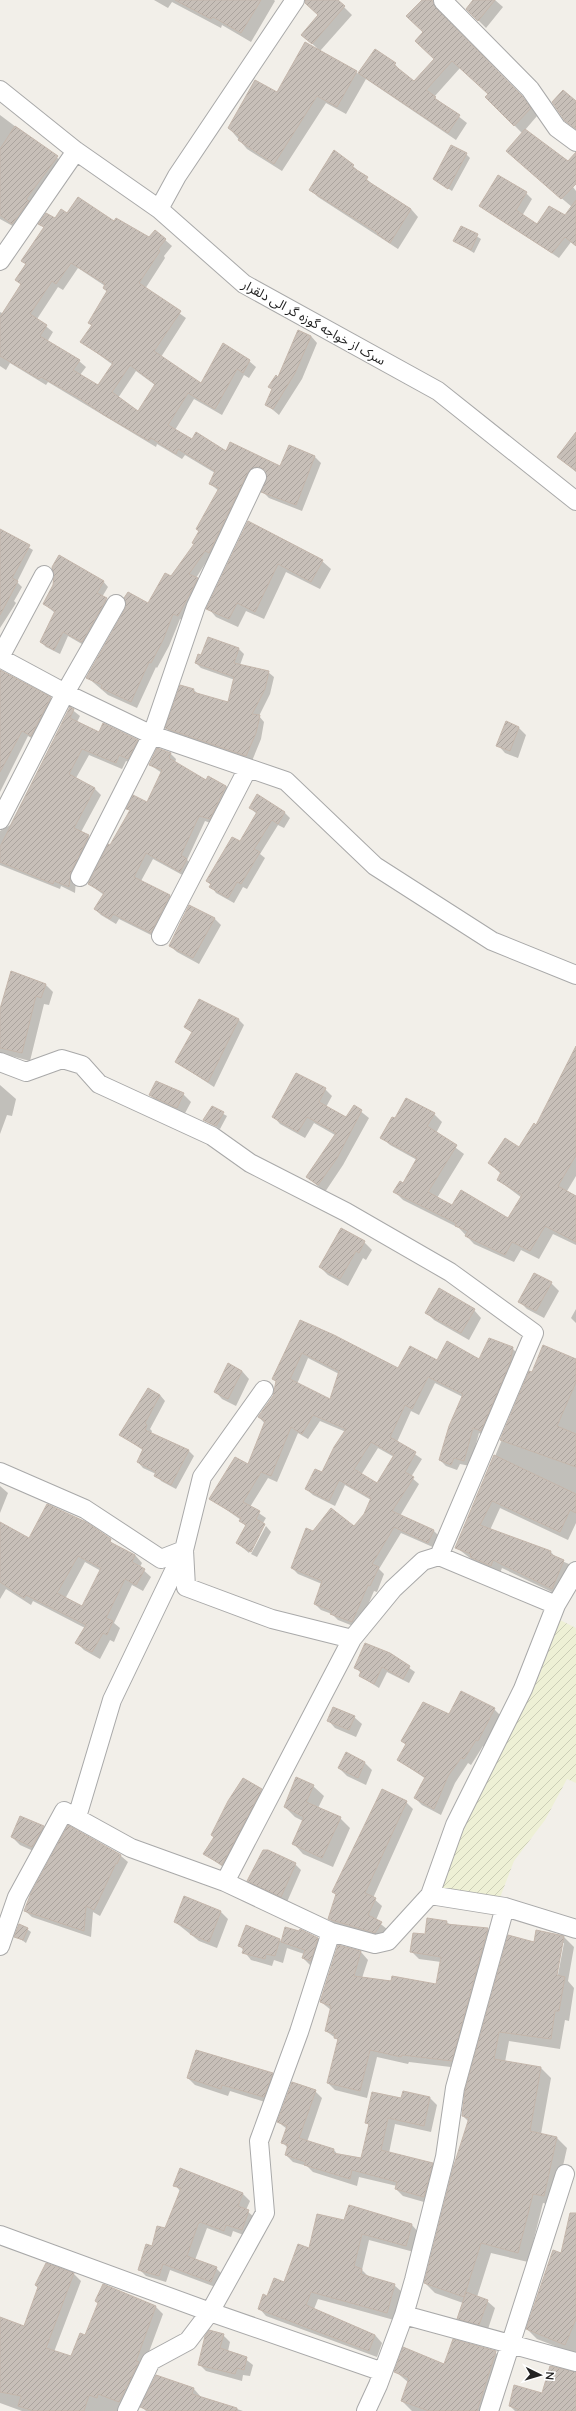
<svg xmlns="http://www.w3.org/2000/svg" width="576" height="2411" viewBox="0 0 576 2411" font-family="Lato,'Noto Sans Arabic',sans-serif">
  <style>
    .farmland { fill: url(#farmland-furrows) }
    .shadow { fill: #0003; fill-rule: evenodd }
    .building { fill: url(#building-hatch); stroke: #c4b6ab; fill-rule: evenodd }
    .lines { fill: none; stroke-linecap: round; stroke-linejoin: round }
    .minor-casing { stroke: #a9a9a9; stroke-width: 20 }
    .minor { stroke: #fff; stroke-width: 18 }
    .labels { text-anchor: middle; stroke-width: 3; stroke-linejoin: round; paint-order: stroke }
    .street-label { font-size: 13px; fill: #222; stroke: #fff }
  </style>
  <defs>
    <pattern id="farmland-furrows" width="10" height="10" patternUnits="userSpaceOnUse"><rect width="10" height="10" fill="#eef0d5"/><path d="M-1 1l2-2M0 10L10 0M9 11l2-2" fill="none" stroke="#ccceb7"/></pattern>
    <pattern id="building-hatch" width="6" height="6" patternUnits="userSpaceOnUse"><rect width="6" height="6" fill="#c7bfb8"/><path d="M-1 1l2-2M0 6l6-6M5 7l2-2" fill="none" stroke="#aba49e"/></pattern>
  </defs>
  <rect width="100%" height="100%" fill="#f2efe9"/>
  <path class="farmland" d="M560 1620 576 1628V1783L567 1779 545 1820 514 1861 499 1900 441 1888 471 1808 537 1681Z"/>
  <path class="shadow" d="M154 0H274L275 1 251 42 222 25 221 28 172 2 168 8Z
    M306 0H337L352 15 320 51 359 74 376 50 395 64 401 72 414 82 435 59 425 32 423 0H431L440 9 443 17 529 104 537 116 525 130 568 163 576 154V184L573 187 576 191V246L571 242 559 258 481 206 526 193 532 199 522 216 537 226 565 216 572 207 513 157 522 133 486 97 489 94 460 68 434 97 467 123 456 140 366 79 346 114 326 103 282 171 247 149 229 128 277 94 317 48 302 35 319 15Z
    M475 0H495L503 7 486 28 467 9Z
    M0 115 64 163 18 229 0 219Z
    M466 154 470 158 452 191 434 179Z
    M353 166 374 186 411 209 418 217 398 249 318 197 311 190Z
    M68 214 115 223 149 238 155 231 172 246 164 256 165 258 145 289 186 318 161 357 201 385 249 361 256 367 249 378 244 375 222 415 194 399 175 430 192 440 281 467 314 456 321 463 302 511 269 498 263 492 269 476 263 473 196 578 203 585 184 621 180 619 169 646 157 668 156 667 137 708 108 695 87 677 171 578 195 544 200 532 197 529 219 491 210 484 215 473 185 455 182 459 157 444 156 447 48 382 46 385 10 363 6 370 0 366V312L4 314 22 285 17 280 44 228 40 224ZM78 268 105 286 104 288 108 292 90 323 93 326 82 342 113 365 98 386 80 375 86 367 79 361 47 342 53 332 37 319 58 287 63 290ZM136 371 155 385 138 413 118 398Z
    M462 227 481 239 474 253 455 241Z
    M311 336 317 343 302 379 279 415 267 405 278 378Z
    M576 432V472L558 457Z
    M248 523 322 561 331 569 320 589 286 572 264 619 246 611 238 627 216 617 208 608Z
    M0 530 33 550 17 582 22 587 14 601 16 603 0 628Z
    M103 581 108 587 102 597 112 604 87 647 68 636 60 654 46 647 41 642 55 613 44 604Z
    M238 648 244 654 240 665 268 672 274 677 270 694 259 716 264 722 261 739 252 761 172 733 166 728 194 690 198 694 229 703 235 680 201 668 196 663 202 656Z
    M0 670 50 698 57 704 38 742 28 736 0 792Z
    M70 708 80 716 77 722 99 733 137 741 143 747 134 764 126 761 122 769 89 755 76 778 95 789 101 795 81 832 95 842 76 879 75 893 61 886 60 889 0 865V831L10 825Z
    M506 723 519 728 526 735 518 758 505 753 498 745Z
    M170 753 176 759 175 763 207 781 226 786 232 792 216 825 205 821 187 860 193 865 186 877 153 859 141 881 170 896 176 902 157 938 119 919 116 924 101 915 95 909 104 895 89 884 131 811 128 808 147 803 162 773 150 765Z
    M250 808 285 813 290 818 284 828 278 825 260 854 265 858 247 889 243 887 234 903 216 893 208 881 240 842 257 814Z
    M214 918 221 925 199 964 177 952 170 946Z
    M45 984 53 992 49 1005 44 1004 30 1061 0 1053V1014Z
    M200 1000 239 1020 244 1025 214 1087 176 1062 193 1033 186 1027Z
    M576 1048V1176L567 1191 576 1196V1245L553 1234 539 1259 521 1250 514 1262 474 1244 459 1228 403 1200 395 1192 404 1184 417 1160 390 1145 381 1137 395 1120 434 1114 442 1122 436 1133 464 1154 437 1198 453 1206 509 1219 522 1198 498 1180 501 1174 489 1163 519 1149 537 1127Z
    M0 1085 16 1099 12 1116 7 1115 0 1134Z
    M325 1089 332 1096 326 1107 347 1118 354 1106 369 1118 343 1165 325 1192 307 1177 335 1135 314 1123 305 1138 280 1124 274 1117Z
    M183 1094 191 1102 184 1115 158 1103 150 1095Z
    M213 1108 227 1116 220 1129 204 1120Z
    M341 1229 364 1242 372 1250 366 1260 363 1258 348 1286 328 1275 320 1267Z
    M551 1283 559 1291 544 1318 527 1309 520 1302Z
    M576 1309V1323L571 1318Z
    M474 1310 481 1318 469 1340 434 1320 426 1312Z
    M301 1322 398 1369 438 1362 480 1361 512 1348 519 1355 487 1437 479 1433 470 1466 460 1464 457 1470 446 1466 440 1460 463 1397 435 1383 419 1415 411 1411 397 1442 422 1459 411 1477 419 1484 400 1516 434 1531 440 1537 435 1548 401 1533 379 1569 384 1574 377 1592 374 1591 358 1628 338 1620 332 1614 321 1610 315 1604 322 1584 298 1574 292 1568 314 1532 355 1527 365 1515 371 1500 345 1485 335 1506 313 1495 306 1489 322 1473 346 1432 320 1421 308 1439 298 1433 277 1482 268 1478 250 1507 266 1518 263 1523 265 1526H263L249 1553 237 1543 246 1527 241 1520 211 1499 248 1465 265 1424 259 1417 274 1396 277 1382 273 1379ZM308 1358 339 1374 330 1401 297 1384ZM378 1448 394 1457 377 1484 361 1475Z
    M576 1360V1523L568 1540 500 1508 490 1530 551 1552 557 1559 569 1564 576 1570 560 1596 502 1568 500 1573 479 1565 457 1548 530 1372 532 1373Z
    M228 1365 242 1371 249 1379 236 1406 222 1399 215 1391Z
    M160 1395 165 1401 150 1429 152 1431 151 1434 189 1451 194 1456 176 1489 161 1481 156 1474 143 1468 138 1462 144 1451 121 1435Z
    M0 1486 8 1493 0 1513Z
    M0 1523 29 1539 85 1523 118 1547 135 1555 142 1563 140 1567 151 1577 143 1591 132 1585 114 1623 120 1628 114 1642 110 1640 100 1659 84 1650 77 1643 85 1628 33 1601 31 1605 6 1589 0 1599ZM85 1562 101 1571 83 1607 65 1599Z
    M266 1526 271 1532 257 1557 251 1554Z
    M389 1654 415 1672 409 1683 387 1672 379 1688 360 1676 361 1673 356 1668Z
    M494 1709 501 1716 485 1747 483 1746 471 1765 468 1763 455 1783 441 1815 422 1805 415 1798 426 1779 398 1760 407 1746 402 1741 450 1715Z
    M354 1717 362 1724 356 1737 335 1728 328 1720Z
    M365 1763 372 1770 366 1785 347 1776 339 1768Z
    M296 1778 313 1786 324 1796 318 1808 340 1818 350 1828 333 1867 303 1854 293 1843 303 1821 295 1817 285 1807Z
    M244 1780 268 1798 230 1872 205 1854Z
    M406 1802 413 1809 373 1898 382 1906 376 1920 388 1930 382 1940 336 1926 329 1919 337 1895 333 1892Z
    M43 1827 50 1835 40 1854 20 1845 12 1837Z
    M69 1827 121 1856 128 1862 100 1916 93 1912 91 1937 32 1917 25 1911Z
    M295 1864 301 1870 287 1902 254 1887 249 1881Z
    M185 1897 221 1912 228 1919 217 1948 199 1941 175 1922Z
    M447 1922 451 1926 488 1929 495 1936 459 2068 409 2062 408 2064 377 2057 367 2098 335 2090 328 2083 338 2040 326 2031 331 2010 321 2002 339 1946 361 1952 368 1960 362 1978 437 1985 441 1962 419 1959 411 1951 426 1935Z
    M27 1929 31 1932 26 1943 16 1936Z
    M536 1931 564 1937 574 1947 568 1981 574 1988 569 2021 565 2020 560 2049 509 2041 505 2062 541 2068 551 2078 541 2134 557 2138 567 2148 554 2206 543 2203 528 2262 491 2253 477 2297 487 2301 495 2308 487 2332 466 2326 458 2318 463 2303 435 2293 425 2283 469 2122 463 2116 534 1943ZM562 1943H564L557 1980H555Z
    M318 1938 325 1945 318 1967 310 1965 303 1958 304 1954 287 1948 283 1963 274 1960 272 1966 251 1960 239 1945 280 1940 282 1942Z
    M272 2074 280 2081 271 2104 230 2091 228 2096 195 2085 188 2078Z
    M315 2091 322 2098 307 2142 334 2150 338 2155 362 2159 370 2126 366 2122 402 2099 430 2098 437 2105 431 2132 395 2124 389 2153 432 2163 439 2171 431 2204 403 2196 396 2189 397 2186 359 2177 357 2186 313 2172 307 2166 293 2162 286 2155 288 2148 282 2142 287 2129 278 2122Z
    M175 2185 243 2194 250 2201 246 2210 255 2218 249 2237 233 2231 231 2237 207 2228 195 2260 216 2268 223 2275 218 2288 170 2270 166 2282 146 2276 139 2269 165 2230 180 2191Z
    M576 2216V2358L567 2355 560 2348 537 2339 527 2329 562 2254Z
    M345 2221 412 2225 419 2233 414 2252 369 2240 362 2270 369 2277 394 2285 402 2292 394 2320 318 2299 314 2309 375 2335 382 2343 377 2357 266 2316 259 2308 267 2297 285 2283 309 2250Z
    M46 2264 74 2274 81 2281 54 2352 72 2358 85 2336 99 2304 96 2301 156 2307 163 2314 143 2368 122 2411H22L0 2403V2318L25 2327Z
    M223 2335 230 2342 228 2351 239 2354 253 2365 250 2376 243 2375 242 2381 206 2371 199 2364Z
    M495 2352 505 2362 490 2411H412L402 2401 409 2383 395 2371 445 2366Z
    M576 2373V2411H515L510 2406 543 2394Z
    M194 2389 201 2397 243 2411H146L142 2407Z"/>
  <path class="building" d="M175 0H261L241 33 213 17 211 19Z
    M305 0H338L345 6 312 44 301 35 318 15 305 3Z
    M422 0H432L436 8 522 96 531 108 514 126 485 97 488 94 452 61 426 90 436 97 434 98 460 115 448 133 358 73 375 49 396 63 394 65 414 81 434 59 415 41 423 32 406 16Z
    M473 0H495L478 21 466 9Z
    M305 42 357 71 337 107 317 96 274 164 238 140 240 137 228 128 255 80 277 92Z
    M563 90 576 101V129L565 121 552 102Z
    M15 126 58 156 26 199 29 201 12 224 0 215V149Z
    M525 129 568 161 576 152V184L561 199 506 151Z
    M451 145 467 153 448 189 433 179Z
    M334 150 354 165 352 167 368 177 366 180 411 209 390 243 377 234 378 233 309 190Z
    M498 175 527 192 516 210 537 224 549 206 565 215 576 200V246L565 237 552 253 479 206Z
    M78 197 114 221 116 218 149 237 155 230 166 239 158 249 160 251 139 283 181 311 154 351 201 383 223 343 250 360 243 373 237 369 215 409 188 393 168 425 192 439 196 432 226 451 230 442 280 466 289 445 315 456 296 505 261 492 267 477 262 468 256 467 248 472 209 553 205 551 189 574 198 578 178 616 173 614 163 640 151 663 149 662 131 702 101 688 102 685 86 678 125 609 126 604 124 598 128 592 148 603 165 573 171 576 194 544 192 543 199 531 196 529 219 488 209 484 215 471 178 449 176 454 151 438 149 441 104 415 79 398 41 377 39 379 0 356V317L21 284 15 280 26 264 21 261 44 227 38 224 46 213 55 218 61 209 67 213ZM71 263 105 284 103 288 107 291 88 323 92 325 80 342 113 363 98 385 73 370 80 360 40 336 47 325 30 314 52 281 56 284ZM130 365 155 384 138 411 112 392Z
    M461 226 478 234 471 250 453 241Z
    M298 330 311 336 295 373 273 409 265 405 272 389 268 387 276 375 278 377Z
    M576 432V471L557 457Z
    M248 521 323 560 311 582 278 564 255 612 237 603 229 619 206 609Z
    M0 529 30 545 12 578 18 581 0 615Z
    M59 555 104 581 97 593 107 598 82 642 63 632 54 650 40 642 55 611 43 604 53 585 54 575 52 567Z
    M208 637 239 648 234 663 269 671 265 689 252 714 260 715 256 733 246 756 165 728 180 685 194 689 193 692 228 702 234 677 195 663 198 654 201 655Z
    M0 670 51 697 31 736 22 731 0 772Z
    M70 707 74 709 70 718 99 732 103 723 138 740 128 759 119 755 116 763 82 749 69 774 95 788 74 828 89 835 71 872 69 887 54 881 53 884 0 862V847Z
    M506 721 519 727 510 751 496 746Z
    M157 748 171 753 169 758 206 780 208 776 226 786 210 819 199 816 181 855 187 859 180 872 146 853 134 877 170 895 151 933 113 914 110 919 94 909 104 893 88 884 108 844 110 845 130 810 126 809 133 795 147 802 162 770 149 765Z
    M257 794 285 812 278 824 272 820 254 849 260 852 241 884 237 882 228 898 209 887 211 884 206 881 232 837 240 841 257 812 249 808Z
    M189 905 215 918 193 958 169 946Z
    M11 971 46 984 41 998 36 996 22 1053 0 1048V1009Z
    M199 999 239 1019 208 1082 175 1062 192 1032 184 1027Z
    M576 1046V1155L558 1186 576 1196V1242L545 1226 530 1251 512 1242 505 1255 465 1236 468 1231 455 1226 456 1223 393 1192 400 1181 403 1183 417 1158 380 1138 392 1117 395 1118 406 1098 435 1113 427 1126 457 1145 428 1192 452 1205 461 1190 508 1218 522 1195 497 1180 501 1172 488 1163 505 1138 519 1147 534 1123 536 1125Z
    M296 1073 326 1088 319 1102 346 1117 354 1105 362 1110 337 1158 318 1185 306 1177 336 1133 307 1117 298 1132 272 1117Z
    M156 1081 184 1093 177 1108 149 1095Z
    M212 1106 224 1112 216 1126 203 1120Z
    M341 1228 365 1241 359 1253 356 1251 340 1279 319 1267Z
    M534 1273 552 1282 536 1311 518 1302Z
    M439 1288 475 1309 461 1333 425 1313Z
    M300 1320 334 1335 398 1368 410 1346 437 1360 447 1341 479 1359 489 1338 513 1347 510 1363 481 1431 473 1428 464 1461 454 1458 451 1465 439 1460 449 1426 463 1394 428 1377 412 1409 405 1405 390 1437 416 1452 405 1472 414 1477 392 1511 434 1530 428 1543 394 1527 372 1564 379 1567 370 1586 368 1585 352 1622 330 1614 332 1611 314 1604 322 1581 291 1568 306 1528 313 1531 331 1508 354 1526 364 1514 371 1498 339 1480 329 1501 305 1489 315 1469 322 1472 334 1447 346 1429 313 1415 302 1434 291 1427 271 1476 261 1472 243 1502 260 1511 256 1519 265 1524 251 1552 236 1543 246 1525 239 1521 241 1518 209 1499 235 1457 248 1464 265 1421 258 1417 273 1396 276 1381 272 1379ZM302 1353 339 1371 330 1399 290 1379ZM371 1442 394 1455 377 1483 354 1469Z
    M543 1345 576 1359V1382L557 1426 576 1434V1467L500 1440 529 1371 532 1372Z
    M228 1363 242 1371 228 1399 214 1392Z
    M148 1388 160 1395 145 1423 147 1425 145 1430 189 1450 171 1485 154 1476 156 1472 137 1462 143 1449 119 1435Z
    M494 1455 576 1494V1513L570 1510 560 1532 492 1501 480 1525 551 1551 550 1554 564 1560 552 1589 493 1560 491 1566 470 1557 471 1554 455 1548Z
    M47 1504 86 1522 111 1539 110 1542 135 1555 132 1562 145 1569 136 1585 125 1579 106 1618 113 1621 107 1635 103 1633 92 1652 75 1643 86 1625 26 1595 24 1598 0 1582V1522L29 1538ZM78 1556 101 1568 82 1606 57 1593Z
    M365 1643 390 1653 410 1666 403 1679 382 1667 374 1684 359 1676 361 1671 354 1668Z
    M461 1691 495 1708 478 1741 476 1740 464 1759 461 1758 448 1776 434 1809 414 1798 425 1777 397 1760 406 1744 401 1741 423 1702 449 1714Z
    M333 1707 355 1716 349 1730 327 1721Z
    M346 1752 365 1762 358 1778 338 1768Z
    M296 1777 314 1785 306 1802 341 1817 322 1858 292 1844 304 1817 284 1807Z
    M243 1778 262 1789 222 1865 203 1854 214 1837 211 1835 228 1801Z
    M382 1789 407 1801 365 1893 376 1898 368 1915 382 1922 375 1933 328 1919 336 1894 332 1892Z
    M20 1816 44 1826 32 1847 11 1837Z
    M68 1825 121 1855 117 1864 116 1863 94 1910 86 1906 84 1931 24 1911 31 1893Z
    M263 1850H268L296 1863 281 1897 247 1881Z
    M184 1896 221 1911 209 1942 190 1934 192 1930 174 1922Z
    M427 1918 447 1921 446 1924 488 1928 452 2061 402 2055 401 2057 370 2050 360 2091 327 2083 338 2039 334 2038 335 2034 325 2031 331 2006 320 2002 338 1945 361 1951 354 1976 391 1981 392 1976 436 1984 441 1957 410 1952 413 1933 425 1934Z
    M19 1924 28 1928 23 1940 14 1937Z
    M246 1925 280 1939 275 1956 266 1954 265 1959 242 1953 244 1948 238 1946Z
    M285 1927 299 1931 300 1929 318 1938 311 1961 302 1958 305 1950 281 1942Z
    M536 1930 564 1936 557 1975 565 1977 559 2011H555L551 2039 499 2032 494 2059 541 2067 530 2131 557 2137 544 2196 533 2194 518 2253 481 2243 464 2297 424 2283 453 2168 469 2118 462 2116 465 2090 508 1935 534 1942Z
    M196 2050 273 2073 264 2097 222 2085 221 2089 187 2078Z
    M292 2082 316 2090 299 2138 334 2149 333 2153 361 2158 369 2124 365 2123 372 2092 401 2098 403 2091 430 2097 424 2126 388 2118 381 2150 433 2163 424 2197 395 2189 397 2182 352 2170 350 2179 304 2165 306 2162 285 2155 288 2145 281 2143 287 2126 277 2122Z
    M180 2168 243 2193 238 2206 249 2210 242 2230 226 2225 224 2231 200 2222 198 2224 187 2256 217 2267 211 2282 163 2264 159 2276 138 2270 146 2244 152 2246 157 2226 165 2228 181 2188 173 2186Z
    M349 2205 412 2224 406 2246 362 2234 354 2266 362 2269 361 2274 395 2284 387 2313 311 2292 306 2305 375 2335 369 2351 258 2309 263 2294 267 2296 274 2278 284 2282 298 2244 309 2248 317 2214 344 2220Z
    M570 2213H576V2319L565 2345 526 2329 553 2250 561 2253Z
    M46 2263 74 2273 46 2348 71 2356 80 2333 85 2335 98 2303 95 2301 103 2284 156 2306 136 2361 139 2362 119 2402 98 2394 97 2398 89 2395 84 2411H34L18 2406 21 2396 0 2392V2317L24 2326 38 2287 35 2285Z
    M466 2292 488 2300 479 2325 457 2319Z
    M209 2330 224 2334 220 2348 247 2357 244 2370 237 2368 235 2374 198 2365 205 2336Z
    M453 2339 496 2351 477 2411H429L401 2401 409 2378 394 2372 403 2347 444 2364Z
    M550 2366 576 2372V2411H517L518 2409 509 2406 514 2385 542 2393Z
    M156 2375 194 2388 192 2394 237 2408V2411H150L140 2407Z"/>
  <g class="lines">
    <defs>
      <path id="minor" d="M443 1 530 89 557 128 576 142
        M0 90 76 151 159 209 244 284 438 391 576 501
        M159 209 177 176 295 0
        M0 261 76 151
        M0 657 44 575
        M0 658 65 693 152 735 286 781 375 866 492 941 576 975
        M0 820 65 693 116 604
        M80 877 152 735 196 606 257 477
        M161 936 248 768
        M0 1062 26 1072 62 1059 82 1065 99 1084 212 1136 250 1163 346 1212 450 1272 534 1333 439 1556 556 1605
        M0 1472 85 1509 161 1559 184 1550 186 1587 272 1619 352 1639 393 1589 423 1561 439 1556
        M77 1817 112 1700 184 1550 202 1477 264 1390
        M225 1882 352 1639
        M430 1895 455 1825 523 1689 556 1605 576 1571
        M0 1946 17 1897 64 1811 131 1848 225 1882 331 1932 375 1944 388 1941 430 1895 505 1907 576 1929
        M0 2235 210 2312 383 2372
        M404 2315 576 2362
        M127 2411 151 2361 188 2341 210 2312 265 2213 259 2141 299 2032 331 1932
        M366 2411 378 2385 404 2315 414 2280 445 2157 455 2088 505 1907
        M489 2411 565 2174"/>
    </defs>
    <use href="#minor" class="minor-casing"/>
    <use href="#minor" class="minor"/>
  </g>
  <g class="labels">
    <g class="street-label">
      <text transform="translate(314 322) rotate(29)" y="5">سرک از خواجه گوزه گر الی دلقرار</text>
    </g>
  </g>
  <g transform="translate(540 2375) rotate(95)" stroke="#ffffff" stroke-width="3" paint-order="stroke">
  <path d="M0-3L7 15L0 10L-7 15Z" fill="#222222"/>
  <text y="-6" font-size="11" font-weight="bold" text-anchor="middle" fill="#222222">N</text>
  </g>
</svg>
